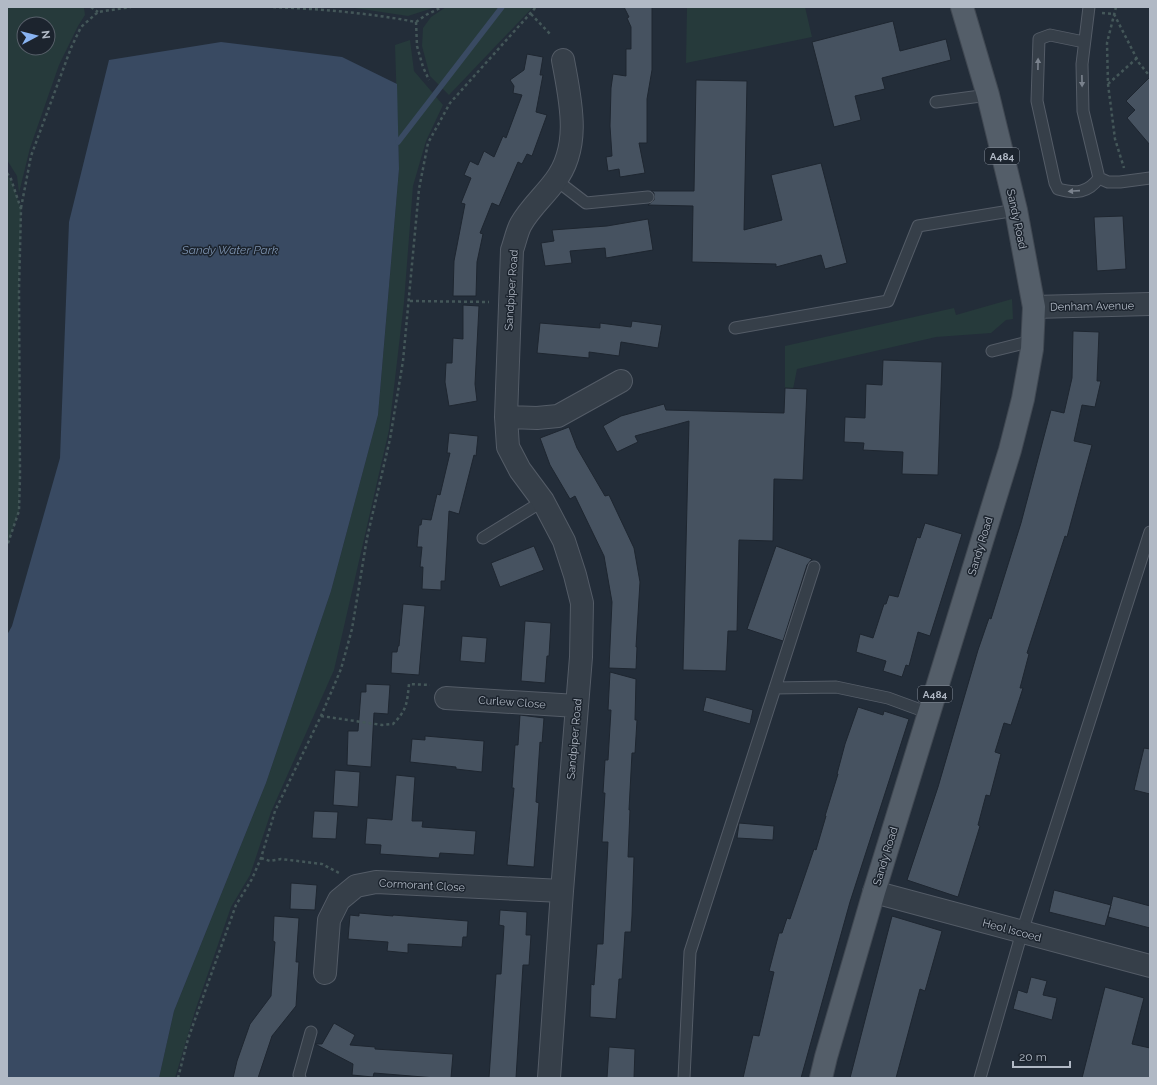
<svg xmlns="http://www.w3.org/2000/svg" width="1157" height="1085" viewBox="0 0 1157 1085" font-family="Raleway,sans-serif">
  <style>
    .green { fill: #263a3b; fill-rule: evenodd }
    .water { fill: #394a62 }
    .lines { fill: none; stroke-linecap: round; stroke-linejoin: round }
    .stream { stroke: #394a62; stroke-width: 5.5 }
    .building { fill: #465260; stroke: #1e2630 }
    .service-casing { stroke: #545c67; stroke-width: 13 }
    .minor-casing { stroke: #545c67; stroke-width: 24 }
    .primary-casing { stroke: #404852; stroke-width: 24 }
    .path { stroke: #445759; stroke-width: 2.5; stroke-dasharray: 3 3; stroke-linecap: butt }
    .service { stroke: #363f49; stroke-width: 11 }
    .minor { stroke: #363f49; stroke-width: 22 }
    .primary { stroke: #545e69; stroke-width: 22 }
    .oneway { fill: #7a828d }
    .labels { text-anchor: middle; stroke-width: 3; stroke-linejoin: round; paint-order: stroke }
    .shield { fill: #1c242e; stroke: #848c98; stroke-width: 1 }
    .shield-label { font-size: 10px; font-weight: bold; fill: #b1b9c5 }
    .street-label { font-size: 11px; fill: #b1b9c5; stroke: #1c242e }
    .water-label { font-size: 12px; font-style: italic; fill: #7b90ac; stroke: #1c242e }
  </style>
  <rect width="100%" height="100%" fill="#232d39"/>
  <path class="green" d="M7 7H82L84 8 85 15 78 26 59 65 30 148 19 193 17 176 7 160ZM24 24H48V48H24Z
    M348 7H436L408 16Z
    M446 7H533L449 95 430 76 422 46 423 28 431 17Z
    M687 7H805L812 37 686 63Z
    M410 40 414 71 443 105 426 141 413 186 404 302 389 430 334 670 271 812 250 875 231 907 196 1008 175 1078H159L174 1011 266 783 331 591 378 415 399 169 395 45Z
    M7 174 12 182 21 209 19 290 20 476 19 511 7 546Z
    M1012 299 1013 319 1006 320 991 333 936 337 797 369 793 389 785 388V346L954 308 956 315Z"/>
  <path class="water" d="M221 42 342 57 397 84 399 169 378 415 331 591 266 783 174 1011 159 1078H7V635L12 626 60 458 69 222 109 60Z"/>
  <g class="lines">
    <path class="stream" d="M398 142 502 7"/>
  </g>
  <path class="building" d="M624 7H652V70L647 99V143H639L645 173 620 177 619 169 608 171 606 157 612 156 610 126 611 88 613 74 626 76V49H631V27L627 18 629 17Z
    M893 21 900 51 946 39 951 60 882 78 885 89 855 96 861 120 834 127 812 42Z
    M527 54 543 57 540 75H543L536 112 547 115 532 156 527 154 522 164 518 162 499 206 492 203 480 233 483 234 477 262 476 296H453L454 261 465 204 461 203 471 178 464 175 470 161 478 165 484 151 494 157 503 136 506 138 522 95 513 93 514 86 510 80 524 70Z
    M1150 77V145L1127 118 1135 110 1126 101Z
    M696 80 747 81 744 230 782 220 771 175 821 163 847 263 825 269 821 255 776 267V264L692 262 693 206 648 205 654 200V193L651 191H694Z
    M1123 216 1126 269 1097 271 1094 217Z
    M648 219 653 250 606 258 605 248 570 251 572 263 545 266 541 243 554 241 552 230 607 226Z
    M463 305 479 306 475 384 477 401 449 406 445 382 446 363H452L453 338 463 339Z
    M632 321 662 325 658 348 621 342 619 356 589 352V358L537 353 540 323 600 328V323L631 327Z
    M1073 331 1099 332 1097 381H1101L1095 407 1082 405 1074 441 1092 445 1067 537 1065 536 1027 653 1029 654 1020 688H1023L1011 725 1004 723 995 752 1001 754 990 796 986 795 978 825 980 826 958 897 907 880 938 787 978 650 989 618 991 619 1021 523 1051 410 1064 413 1072 378Z
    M883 360 942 362 938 475 902 474 903 452 863 450 864 443 844 442 845 417 865 418 866 384 882 385Z
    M785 388 807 389 803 480 774 479 773 541 739 540 737 631H728L726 671 683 670 689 421 635 436 638 442 617 452 603 426 621 416 664 404 666 410 784 413Z
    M569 427 577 448 605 496 609 495 634 548 640 582 636 647H637L636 669 609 668 612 602 604 556 575 496 570 499 550 465 540 438Z
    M449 433 478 436 476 456 474 455 459 514 449 511 445 581H441V590L422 589 423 567H420L422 547H417L419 525H421L422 519 431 520 437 494 440 495 450 453H447Z
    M925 523 962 534 930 636 918 632 909 666 906 665 902 677 883 671 886 661 856 652 860 634 873 638 884 604H886L889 595 898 597 917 537 920 538Z
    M534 546 544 570 500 587 491 563Z
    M776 546 812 559 807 565 783 641 747 629Z
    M403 604 425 606 419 675 391 673 392 652H397L398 646H399Z
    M525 621 551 623 549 656H547L545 683 521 681Z
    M462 636 487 638 485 663 460 661Z
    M610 672 636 679 635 720H637L635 753H632L629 810H630L628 857H634L632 916 631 932H625L622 979H619L616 1019 590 1017 591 984 594 985 597 944H603L608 842H602L605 793H603L605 760H608L611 710H608Z
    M366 684 390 685 388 714 374 713 371 767 347 765 348 731H358L361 692H366Z
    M706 697 753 710 750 724 703 711Z
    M858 707 883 715 884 711 909 719 850 902 801 1078H743L753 1035 759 1036 774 972 769 971 779 933H782L787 918 790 919 814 849 816 850 826 816H825L838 774H837L845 744Z
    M520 715 544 718 542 743 540 742 536 802 539 803 534 867 507 865 514 788H512L515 745H518Z
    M425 736 484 741 482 772 456 769V767L410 762 412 739 425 740Z
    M1144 748 1150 749V794L1134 790Z
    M335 770 360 772 358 807 333 805Z
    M396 775 415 777 412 821H423L422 827 476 831 474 855 440 853 439 858 380 854 381 845 365 844 367 818 392 820Z
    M314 811 338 812 336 839 312 838Z
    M739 823 774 826 773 840 737 838Z
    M291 883 317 885 315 910 290 909Z
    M1054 890 1111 905 1105 926 1049 912Z
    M1113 896 1150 906V928L1108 917Z
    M500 910 527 912 526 935H531L529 965H523L516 1078H489L496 974H501L504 926 499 925Z
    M359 913 393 916V915L468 921 467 937H463L462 947 408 944V953L387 951 388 942 348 939 350 915 359 916Z
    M274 916 299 918 296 962H299L296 1006 272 1036 258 1078H233L237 1061 250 1024 271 996 275 942 273 941Z
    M892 916 942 931 925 991 920 989 896 1078H850Z
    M1031 977 1047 981 1043 995 1057 998 1052 1020 1013 1009 1018 990 1027 993Z
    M1105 987 1144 998 1132 1044 1150 1048V1078H1082Z
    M334 1023 355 1035 350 1045 375 1047V1049L453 1054 451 1078H436L374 1073 373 1077 352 1075 353 1064 315 1044H322Z
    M609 1047 635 1049 634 1078H607Z"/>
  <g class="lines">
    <defs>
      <path id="service" d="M1084 42 1050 35 1039 39 1037 101 1055 183 1058 189C1076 194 1088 193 1099 178L1083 111 1082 64 1089 7
        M936 102 988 95
        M1099 178 1108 182H1120L1150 178
        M556 180 586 203 648 197
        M735 328 888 301 918 226 1016 210
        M992 351 1032 341
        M483 538 543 501
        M775 688 836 687 888 698 929 713
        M300 1078 299 1075 311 1032
        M684 1078 690 952 814 567
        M980 1078 1022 932 1150 532"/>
      <path id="minor" d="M1034 307 1150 304
        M506 417 537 418 558 416 621 381
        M446 698 577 706
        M874 892 1150 966
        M325 973 329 920 339 900 356 886 376 882 562 891
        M549 1078 562 891 581 657 582 603 575 575 564 541 543 501 520 470 508 447 506 417 512 250C515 242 517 231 521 224 530 208 545 195 555 181 582 146 570 99 563 60"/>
      <path id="primary" d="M821 1078 826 1057 874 892 1010 450 1023 399 1032 349 1034 307 1016 210 988 95 962 7"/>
    </defs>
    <use href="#service" class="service-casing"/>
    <use href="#minor" class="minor-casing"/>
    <use href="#primary" class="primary-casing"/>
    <path class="path" d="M91 7 98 12
      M273 7C321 9 369 13 416 22L426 15 442 7
      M1116 7 1107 43 1108 84 1115 139 1124 168
      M1102 13 1114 14 1139 63 1148 74
      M531 14 551 35
      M416 22 417 46 423 67 429 80
      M1108 84 1137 58
      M7 173 11 179 21 209 19 290 20 476 19 511 7 546
      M21 208 31 156 71 48 81 27 98 12 131 7
      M410 301 489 302
      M321 716 382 725 393 724C407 710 407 703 409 684L430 685
      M261 858 270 861 281 859 322 864 341 874
      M178 1078 188 1039 236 905 252 879 261 858 275 811 321 716 341 669 352 629 367 538 390 439 403 361 419 189 428 143 450 103 536 7"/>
    <use href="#service" class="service"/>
    <use href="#minor" class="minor"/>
    <use href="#primary" class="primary"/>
  </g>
  <defs><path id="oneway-solid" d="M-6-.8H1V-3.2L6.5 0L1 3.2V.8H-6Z"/></defs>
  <g class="oneway">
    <use href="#oneway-solid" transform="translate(1038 64) rotate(-89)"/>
    <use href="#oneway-solid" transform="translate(1082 81) rotate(89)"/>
    <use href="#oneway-solid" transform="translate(1074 191) rotate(176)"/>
  </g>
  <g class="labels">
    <g class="shield">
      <rect x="985" y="148" width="34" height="16" rx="3"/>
      <rect x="918" y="686" width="34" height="16" rx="3"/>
    </g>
    <g class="shield-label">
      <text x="1002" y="160">A484</text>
      <text x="935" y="698">A484</text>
    </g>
    <g class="street-label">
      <text transform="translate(1017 219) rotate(78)" y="4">Sandy Road</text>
      <text transform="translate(511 290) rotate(-86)" y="4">Sandpiper Road</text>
      <text transform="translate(1092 306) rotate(-1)" y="4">Denham Avenue</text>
      <text transform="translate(980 546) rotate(-73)" y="4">Sandy Road</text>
      <text transform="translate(512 702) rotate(4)" y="4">Curlew Close</text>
      <text transform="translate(574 739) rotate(-85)" y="4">Sandpiper Road</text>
      <text transform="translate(885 856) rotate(-73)" y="4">Sandy Road</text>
      <text transform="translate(422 885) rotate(3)" y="4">Cormorant Close</text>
      <text transform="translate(1012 930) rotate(15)" y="4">Heol Iscoed</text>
    </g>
    <g class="water-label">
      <text x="230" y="254">Sandy Water Park</text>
    </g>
  </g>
  <rect width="1157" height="1085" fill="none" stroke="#b1b9c5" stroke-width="16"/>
  <g transform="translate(36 36) rotate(83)"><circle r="19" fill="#1c242e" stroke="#58606a"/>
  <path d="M0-3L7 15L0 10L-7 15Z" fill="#89b4f2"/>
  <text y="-6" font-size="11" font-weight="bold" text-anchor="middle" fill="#b1b9c5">N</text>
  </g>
  <path d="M1013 1061v6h57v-6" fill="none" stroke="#b1b9c5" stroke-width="2"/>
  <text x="1019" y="1061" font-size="12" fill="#b1b9c5" stroke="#1c242e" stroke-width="3" paint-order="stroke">20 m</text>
</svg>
